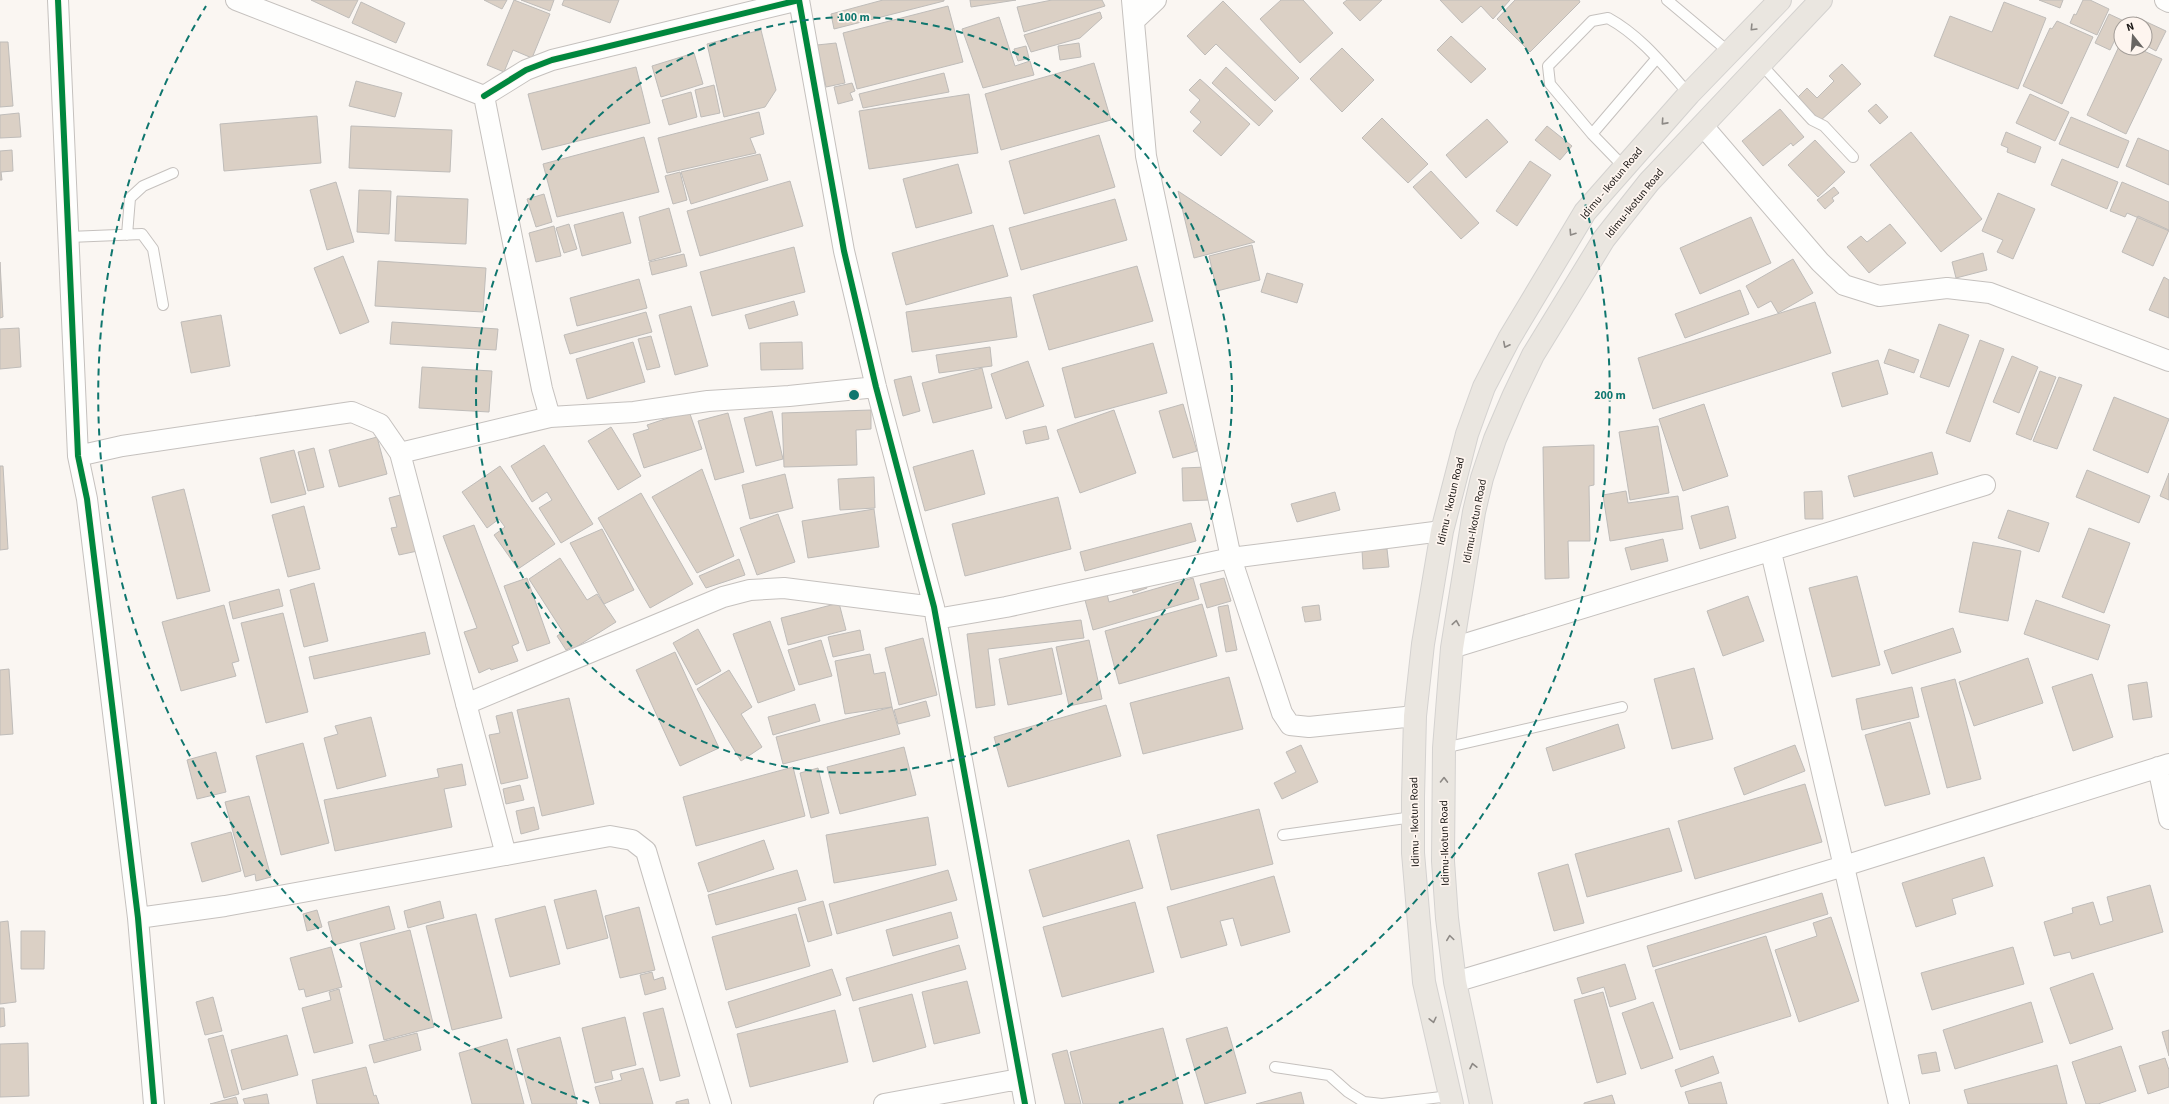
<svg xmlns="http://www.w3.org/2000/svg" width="2169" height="1104" viewBox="0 0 2169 1104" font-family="'Source Sans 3',sans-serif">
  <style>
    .building { fill: #dbd0c5; stroke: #bfbcb9 }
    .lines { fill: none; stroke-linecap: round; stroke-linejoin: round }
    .service-casing { stroke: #c5c1be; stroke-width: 12 }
    .minor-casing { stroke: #c5c1be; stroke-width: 22 }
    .primary-casing { stroke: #d4d2d0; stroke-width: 24 }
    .service { stroke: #fefefd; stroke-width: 10 }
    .minor { stroke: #fefefd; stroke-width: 20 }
    .primary { stroke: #eae6e0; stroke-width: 22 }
    .cycleway-casing { stroke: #fef5ef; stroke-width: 8 }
    .cycleway { stroke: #00873e; stroke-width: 6 }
    .oneway { stroke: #8d8985 }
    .ring { fill: none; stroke: #0f766e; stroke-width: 2; stroke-dasharray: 7 5 }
    .labels { text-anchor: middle; stroke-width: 3.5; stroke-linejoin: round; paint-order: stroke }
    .street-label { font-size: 11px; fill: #1b1816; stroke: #fef5ef }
    .centre { fill: #0f766e; stroke: #fef5ef; stroke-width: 2 }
    .ring-label { font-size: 12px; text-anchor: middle; font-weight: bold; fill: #0f766e; stroke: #fef5ef; stroke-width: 3.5; stroke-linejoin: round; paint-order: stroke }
  </style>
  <rect width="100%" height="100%" fill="#faf6f2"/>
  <path class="building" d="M311 0H358L349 18Z
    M484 0H507L502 9Z
    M514 0 550 14 532 58 513 50 504 72 487 65Z
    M521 0H554L550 11Z
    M564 0H619L610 23 562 5Z
    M883 0H944V1L834 29 831 14Z
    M970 0H1016L971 7Z
    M1052 0H1102L1105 6 1024 32 1017 7Z
    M1281 0H1303L1333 33 1300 63 1260 19Z
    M1347 0H1382L1360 21 1343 3Z
    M1440 0H1510L1493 19 1481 6 1462 23Z
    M1515 0H1579L1580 2 1530 52 1497 19Z
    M2039 0H2063L2060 8Z
    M2083 0H2090L2109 9 2097 35 2070 23 2074 14 2076 15Z
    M1223 1 1299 78 1275 101 1216 44 1205 55 1187 36Z
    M361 2 405 23 396 43 352 23Z
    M2004 2 2046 18 2018 89 1934 56 1950 16 1992 32Z
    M948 6 963 62 857 89 843 33Z
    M1100 12 1102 18 1080 38 1031 52 1024 35Z
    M2109 14 2124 21 2110 50 2095 43Z
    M999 17 1015 66 1030 61 1034 75 983 88 962 29Z
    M2136 17 2166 31 2156 51 2145 45V24H2132Z
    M2057 21 2093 37 2062 104 2023 86 2050 28 2052 29Z
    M761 30 776 90 765 107 724 117 707 44Z
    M1451 36 1486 69 1471 83 1437 50Z
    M0 42H8L13 106 0 107Z
    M2121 42V48H2137L2162 59 2126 134 2087 115Z
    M836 43 845 83 826 87 817 45Z
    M1079 43 1081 57 1060 60 1058 46Z
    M1026 46 1029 58 1018 61 1014 49Z
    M1342 48 1374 80 1342 112 1310 79Z
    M694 53 703 84 661 97 652 66Z
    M1094 63 1111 120 1001 150 985 94Z
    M1842 64 1861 84 1820 121 1798 97 1807 88 1817 98 1834 81 1829 76Z
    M636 67 650 123 542 150 528 94Z
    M1226 67 1273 111 1259 126 1212 83Z
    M944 73 949 92 863 108 859 94Z
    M1200 79 1250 124 1221 156 1193 131 1201 122 1190 112 1200 100 1189 90Z
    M356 81 402 93 395 117 349 106Z
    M852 83 855 91 850 93 853 100 838 104 834 87Z
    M714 85 720 113 701 117 695 90Z
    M691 92 697 117 669 125 662 100Z
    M969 94 978 153 869 169 859 111Z
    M2030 94 2069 112 2055 141 2016 123Z
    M1876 104 1888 117 1880 124 1868 111Z
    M1780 109 1804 137 1793 146 1791 143 1763 166 1742 141Z
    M759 112 764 134 750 138 756 153 667 173 658 138Z
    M19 113 21 137 0 138V115Z
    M317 116 321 163 224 171 220 124Z
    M2071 117 2129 141 2118 168 2059 144Z
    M1382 118 1428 164 1408 183 1362 138Z
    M1487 119 1508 142 1466 178 1446 155Z
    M351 126 452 130 450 172 349 168Z
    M1547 126 1572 146 1560 160 1535 140Z
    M1911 132 1982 219 1941 252 1870 165Z
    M2006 132 2041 147 2035 163 2007 152 2008 148 2001 145Z
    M1099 135 1115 187 1024 214 1009 161Z
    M644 137 659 192 557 217 543 164Z
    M2138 138 2169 151V185L2126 166Z
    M1815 140 1845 172 1818 197 1788 165Z
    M12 150 13 171 1 172 2 180H0V151Z
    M760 154 768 180 691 204 681 172Z
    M2062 159 2118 182 2107 209 2051 185Z
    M1530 161 1551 175 1517 226 1496 211Z
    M958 164 972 213 916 228 903 179Z
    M1431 171 1479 223 1461 239 1413 187Z
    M680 172 687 200 673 204 665 176Z
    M790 181 803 226 700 256 687 211Z
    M336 182 354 242 327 250 310 190Z
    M2122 182 2169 202V231L2127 213 2125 217 2110 211Z
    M1834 187 1839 193 1832 198 1834 201 1825 209 1817 200Z
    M359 190 391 191 389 234 357 232Z
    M1178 191 1255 242 1194 258Z
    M1998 193 2035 209 2013 259 1997 252 2003 240 1982 231Z
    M544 194 552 222 536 227 527 199Z
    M397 196 468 199 466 244 395 241Z
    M1115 199 1127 240 1021 270 1009 228Z
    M669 208 681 252 649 261 639 217Z
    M623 212 631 243 582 256 574 225Z
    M2138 216 2169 230 2153 266 2122 252Z
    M1751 217 1771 263 1700 294 1680 248Z
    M569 224 577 249 564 253 556 228Z
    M1890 224 1906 243 1869 273 1847 247 1861 236 1867 242Z
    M993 225 1008 276 906 305 892 253Z
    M554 226 561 256 536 262 529 233Z
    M1252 245 1260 280 1217 291 1209 256Z
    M794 247 805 292 712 316 700 272Z
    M1983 253 1987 270 1956 278 1952 262Z
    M684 254 687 266 652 275 649 262Z
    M343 256 369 322 340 334 314 268Z
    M1793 259 1813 293 1778 313 1771 301 1758 308 1746 286Z
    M378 261 486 268 483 312 375 306Z
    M0 262 3 317 0 318Z
    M1137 266 1153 321 1049 350 1033 295Z
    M1267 273 1303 284 1297 303 1261 292Z
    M2164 277 2169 280V318L2149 310Z
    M639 279 647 308 577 326 570 298Z
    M1740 290 1749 314 1685 338 1675 314Z
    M1011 297 1017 337 912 352 906 312Z
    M794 301 798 315 749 329 745 315Z
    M1815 302 1831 353 1653 409 1638 358Z
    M691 306 708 366 675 375 659 315Z
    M646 312 652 332 570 354 564 335Z
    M221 315 230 366 191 373 181 322Z
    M392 322 498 329 496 350 390 344Z
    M1939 324 1969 335 1949 387 1920 377Z
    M19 328 21 367 0 369V329Z
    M651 336 660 367 647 370 638 339Z
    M1980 340 2004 349 1970 442 1946 433Z
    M633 342 645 382 587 399 576 359Z
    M802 342 803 369 761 370 760 343Z
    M1153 343 1167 393 1075 418 1062 368Z
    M990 347 992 366 939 373 936 355Z
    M1889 349 1919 360 1914 373 1884 363Z
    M2012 356 2038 367 2019 413 1993 402Z
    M1878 360 1888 394 1842 407 1832 373Z
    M1028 361 1044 406 1006 419 991 374Z
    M422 367 492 371 489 412 419 408Z
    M982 368 992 408 933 423 922 383Z
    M2040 371 2056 377 2031 440 2016 434Z
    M911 376 920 411 903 416 894 380Z
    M2059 377 2082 385 2057 449 2033 441Z
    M2114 397 2169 419 2148 473 2093 450Z
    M1183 404 1197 451 1173 458 1159 411Z
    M1704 404 1728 476 1683 491 1659 419Z
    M871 410V429L856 430 857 465 784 467 782 413Z
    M1114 410 1136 473 1080 493 1057 430Z
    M689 411 702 449 644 468 633 434 649 429 647 425Z
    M772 411 783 459 756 466 744 418Z
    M728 413 744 472 715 480 698 421Z
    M1046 426 1049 439 1026 444 1023 431Z
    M1658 426 1669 493 1630 500 1619 432Z
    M611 427 641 476 618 490 588 441Z
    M377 437 387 474 339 487 329 450Z
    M544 445 593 524 561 543 539 508 552 500 547 492 532 502 511 466Z
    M1594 445V485L1589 486 1590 541H1568L1569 578 1545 579 1543 447Z
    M314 448 324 487 308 491 298 452Z
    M294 450 306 494 271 503 260 458Z
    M973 450 985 494 925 511 913 467Z
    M1932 452 1938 474 1854 497 1848 476Z
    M0 466H3L8 549 0 550Z
    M500 466 555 544 518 569 494 535 505 527 499 519 487 528 462 492Z
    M1207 467 1209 500 1183 501 1182 468Z
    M702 469 734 556 697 573 652 497Z
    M2087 470 2150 496 2139 523 2076 497Z
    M2169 473V500L2160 496Z
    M785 474 793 508 750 519 742 485Z
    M874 477 875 508 840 510 838 479Z
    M184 489 210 591 177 599 152 497Z
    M1626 491 1628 503 1678 496 1683 529 1610 541 1603 495Z
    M1822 491 1823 519H1805L1804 492Z
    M1335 492 1340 510 1297 522 1291 504Z
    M408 493 422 550 399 555 391 528 397 527 389 498Z
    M641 493 693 584 650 608 598 518Z
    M1058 497 1071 549 965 576 952 524Z
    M304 506 320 569 288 577 272 515Z
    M1728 506 1736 538 1700 549 1691 516Z
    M874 509 879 547 808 558 802 521Z
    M2008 510 2049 523 2039 552 1998 538Z
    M778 514 795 562 757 575 740 528Z
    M1191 523 1196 541 1085 571 1080 552Z
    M474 525 519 643 512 646 518 661 491 670 490 668 479 673 464 632 477 628 443 536Z
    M2089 528 2130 543 2104 613 2062 597Z
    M602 529 634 590 604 604 570 543Z
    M1663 539 1668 561 1631 570 1625 548Z
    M1973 542 2021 551 2008 621 1959 612Z
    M1387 549 1389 567 1363 569 1362 550Z
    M560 558 587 600 597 594 616 622 573 649 572 647 566 650 557 636 563 632 529 579Z
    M739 559 745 575 706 588 699 576Z
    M1857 576 1880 665 1832 677 1809 588Z
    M527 578 550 643 527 651 504 586Z
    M1143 578 1147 588 1133 593 1130 583Z
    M1193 578 1199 599 1093 630 1085 600 1107 594 1109 602Z
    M1224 578 1231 601 1207 608 1200 584Z
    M314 583 328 641 304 647 290 590Z
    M279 589 283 606 233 619 229 602Z
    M1748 596 1764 641 1723 656 1707 611Z
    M2036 600 2110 625 2098 660 2024 634Z
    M839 603 846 630 788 645 781 618Z
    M1202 604 1217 656 1119 684 1105 631Z
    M224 605 239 661 232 663 236 676 181 691 162 622Z
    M1228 605 1237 650 1226 652 1218 607Z
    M1319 605 1321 620 1305 622 1302 607Z
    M283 613 308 712 266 723 241 623Z
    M1081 620 1084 638 988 649 995 705 976 708 967 634Z
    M770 621 795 690 758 703 733 634Z
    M1953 628 1961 652 1892 674 1884 651Z
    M698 629 721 671 696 685 673 643Z
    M860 630 864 650 833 657 828 637Z
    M425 632 430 654 314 679 309 657Z
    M923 638 937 695 899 705 885 648Z
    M821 640 832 676 799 685 788 650Z
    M1089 640 1102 699 1069 706 1056 647Z
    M1052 648 1062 694 1008 705 999 659Z
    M675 652 719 748 680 766 636 670Z
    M870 654 874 674 885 672 892 707 845 714 835 661Z
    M2028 658 2043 703 1974 726 1959 682Z
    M1694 668 1713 739 1672 749 1654 679Z
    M9 669 13 734 0 735V670Z
    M729 670 752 707 741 714 762 747 741 761 697 689Z
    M2092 674 2113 737 2073 751 2052 687Z
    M1229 677 1243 729 1143 754 1130 703Z
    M1955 679 1981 779 1947 788 1921 688Z
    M2147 682 2152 717 2133 720 2128 685Z
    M1912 687 1919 717 1862 730 1856 699Z
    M569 698 594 804 542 816 517 710Z
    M926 701 930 716 898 724 894 710Z
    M815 704 820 721 773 735 768 717Z
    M1106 705 1121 756 1008 787 994 737Z
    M892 707 900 734 783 764 776 737Z
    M512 712 528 778 501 784 489 735 500 733 496 716Z
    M371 717 386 776 337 789 324 738 338 734 335 726Z
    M1910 722 1930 794 1885 806 1865 735Z
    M1618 724 1625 748 1553 771 1546 748Z
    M303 743 329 843 281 855 256 756Z
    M1301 745 1318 782 1282 799 1274 783 1296 772 1286 752Z
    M1795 745 1805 771 1744 795 1734 768Z
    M904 747 916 795 840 814 827 767Z
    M216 752 226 792 197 799 187 760Z
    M462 764 466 785 444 789 452 827 335 851 324 800 439 777 437 769Z
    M793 767 805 816 696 846 683 797Z
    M818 768 829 813 811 818 800 773Z
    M1805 784 1822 842 1695 879 1678 821Z
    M520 785 524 800 506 804 503 789Z
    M249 796 271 877 256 881 255 874 245 877 225 802Z
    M534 807 539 829 521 834 516 811Z
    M1259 809 1273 864 1171 890 1157 835Z
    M928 817 936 865 834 883 826 835Z
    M1669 828 1682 871 1587 897 1575 854Z
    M231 832 241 871 202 882 191 843Z
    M764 840 774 869 708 892 698 863Z
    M1129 840 1143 888 1043 917 1029 870Z
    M1984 857 1993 886 1952 899 1956 914 1916 927 1902 883Z
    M1568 864 1584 923 1554 931 1538 873Z
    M797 870 806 900 716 925 708 895Z
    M948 870 957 900 837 934 829 904Z
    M1274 876 1290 932 1241 946 1233 918 1220 921 1227 945 1181 958 1167 907Z
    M2150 885 2163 932 2072 959 2070 952 2054 956 2044 922 2073 913 2072 908 2093 902 2100 925 2113 921 2107 897Z
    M596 890 608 938 567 949 554 900Z
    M1822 893 1828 914 1653 967 1647 946Z
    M440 901 444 918 408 928 404 911Z
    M823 901 832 935 808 942 798 908Z
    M1135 902 1154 972 1062 997 1043 927Z
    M389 906 395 929 334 945 328 922Z
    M545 906 560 964 510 977 495 919Z
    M639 907 655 970 620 978 605 916Z
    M317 910 322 927 307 931 303 914Z
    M951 912 958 938 893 956 886 930Z
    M476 914 502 1018 452 1030 426 926Z
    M796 914 810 966 726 990 712 937Z
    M1831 917 1859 1001 1799 1022 1775 950 1817 936 1813 923Z
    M8 921 16 1002 0 1004V922Z
    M410 930 434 1027 384 1040 360 943Z
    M21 931H45L44 969H21Z
    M1766 936 1791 1016 1680 1050 1655 970Z
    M959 945 966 969 853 1001 846 978Z
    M331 947 342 987 306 997 304 989 299 990 290 958Z
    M2013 947 2024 984 1932 1010 1921 973Z
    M1625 964 1636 999 1610 1007 1604 987 1582 994 1577 978Z
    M832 969 841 995 736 1028 728 1002Z
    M652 972 654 980 663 977 666 989 645 995 640 975Z
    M2093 973 2113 1029 2070 1044 2050 988Z
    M967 981 980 1033 934 1044 922 992Z
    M339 989 353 1043 314 1053 302 1008 331 1000 329 992Z
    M1603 992 1626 1074 1597 1083 1574 1000Z
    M912 994 926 1047 873 1062 859 1008Z
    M213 997 222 1031 205 1035 196 1002Z
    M1653 1002 1673 1058 1641 1069 1622 1013Z
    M2031 1002 2043 1042 1955 1069 1943 1030Z
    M0 1008H4L5 1026 0 1027Z
    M663 1008 680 1076 660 1081 643 1013Z
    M835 1010 848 1062 750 1087 737 1034Z
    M625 1017 636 1065 611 1071 613 1079 595 1083 582 1028Z
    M1227 1027 1246 1093 1205 1104 1186 1039Z
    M1163 1028 1183 1104H1083L1070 1052Z
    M2169 1030V1056L2162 1032Z
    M417 1033 421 1050 374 1063 369 1045Z
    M223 1035 239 1094 224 1098 208 1039Z
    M287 1035 298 1075 242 1090 231 1050Z
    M560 1037 577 1104H532L517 1049Z
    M507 1039 524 1104H472L459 1053Z
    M28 1043 29 1096 0 1097V1044Z
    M2121 1046 2136 1091 2098 1104H2086L2072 1062Z
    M1067 1050 1081 1104H1065L1052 1054Z
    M1936 1052 1940 1071 1922 1074 1918 1055Z
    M1713 1056 1719 1073 1681 1087 1675 1070Z
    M2165 1058 2169 1070V1087L2148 1094 2139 1066Z
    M2057 1065 2067 1104H1968L1964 1090Z
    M366 1067 374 1096 376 1095 379 1104H317L312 1080Z
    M643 1068 653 1104H600L595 1087 622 1080 620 1074Z
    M1721 1082 1727 1104H1689L1685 1092Z
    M1301 1092 1304 1104H1256Z
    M267 1094 269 1104H245L243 1099Z
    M1612 1095 1615 1104H1584V1103Z
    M236 1097 238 1104H210Z
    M688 1099 689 1104H676V1102Z"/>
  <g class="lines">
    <defs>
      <path id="service" d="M1667 0 1729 52
        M1760 63 1812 120 1824 126 1853 157
        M1592 134 1657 58
        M1624 167 1592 134 1550 84 1548 66 1592 21 1608 18C1641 36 1664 66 1689 94
        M127 235 130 198 143 186 173 173
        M69 237 142 234 153 249 163 305
        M1444 748 1622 707
        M1283 835 1413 817
        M1275 1067 1329 1075 1348 1092 1364 1102 1382 1104 1450 1096"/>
      <path id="minor" d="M58 0 78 456 87 499 138 918 154 1104
        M236 0 484 96 542 389 550 417
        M1132 0 1146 156 1231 558 1282 713 1290 725 1309 727 1415 716
        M2165 0 2169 2
        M1135 20 1156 0
        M484 96 526 70 552 60 799 0 844 251 876 387 934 607 1025 1104
        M1703 126 1820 262 1844 285 1879 296 1947 288 1990 293 2169 361
        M400 453 550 417 634 412 708 401 789 396 876 387
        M78 456 122 446 352 412 380 424 400 453 506 855
        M1771 552 1899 1104
        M936 619 1006 607 1231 558 1442 531
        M1452 648 1985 485
        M466 704 723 597 750 590 784 588 934 607
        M2158 767 2169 819
        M138 918 225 906 610 836 632 840 646 851 721 1104
        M1455 982 1844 866 2169 764
        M884 1104 1019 1079"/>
      <path id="primary" d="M1452 1104 1424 982 1413 853V797L1415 716 1423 644 1442 531 1467 434 1484 387 1509 339 1585 212 1689 94 1780 0
        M1481 1104 1455 982 1447 918 1443 861 1444 748 1452 648 1474 512 1482 478 1495 439 1513 397 1533 355 1604 239 1649 182 1821 0"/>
    </defs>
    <use href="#service" class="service-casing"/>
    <use href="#minor" class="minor-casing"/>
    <use href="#primary" class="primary-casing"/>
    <use href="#service" class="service"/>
    <use href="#minor" class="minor"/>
    <use href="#primary" class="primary"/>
    <defs>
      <path id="cycleway" d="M58 0 78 456 87 499 138 918 154 1104
        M484 96 526 70 552 60 799 0 844 251 876 387 934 607 1025 1104"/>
    </defs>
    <use href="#cycleway" class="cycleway-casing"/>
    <use href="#cycleway" class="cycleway"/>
  </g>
  <defs><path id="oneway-chevron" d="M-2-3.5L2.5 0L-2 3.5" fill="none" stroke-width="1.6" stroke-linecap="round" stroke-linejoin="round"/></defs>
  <g class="oneway">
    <use href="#oneway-chevron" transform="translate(1753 28) rotate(134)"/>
    <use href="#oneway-chevron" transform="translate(1664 122) rotate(132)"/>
    <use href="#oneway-chevron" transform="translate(1572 233) rotate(123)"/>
    <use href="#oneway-chevron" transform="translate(1506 345) rotate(117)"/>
    <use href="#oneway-chevron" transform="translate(1456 623) rotate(-81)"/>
    <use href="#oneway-chevron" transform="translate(1444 780) rotate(-89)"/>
    <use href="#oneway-chevron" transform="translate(1450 938) rotate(-98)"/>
    <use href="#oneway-chevron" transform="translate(1433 1020) rotate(77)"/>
    <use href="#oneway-chevron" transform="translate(1473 1066) rotate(-102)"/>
  </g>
  <g class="ring">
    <circle cx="854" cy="395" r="378"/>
    <path d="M589 1103A756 756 0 0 1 206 6M1502 6A756 756 0 0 1 1119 1103"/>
  </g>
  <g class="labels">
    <g class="street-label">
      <text transform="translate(1611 183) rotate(-50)" y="4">Idimu - Ikotun Road</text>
      <text transform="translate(1634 203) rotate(-51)" y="4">Idimu-Ikotun Road</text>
      <text transform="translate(1450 501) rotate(-77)" y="4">Idimu - Ikotun Road</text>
      <text transform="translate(1474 521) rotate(-79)" y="4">Idimu-Ikotun Road</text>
      <text transform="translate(1414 822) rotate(-91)" y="4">Idimu - Ikotun Road</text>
      <text transform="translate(1444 843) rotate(-91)" y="4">Idimu-Ikotun Road</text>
    </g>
  </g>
  <circle cx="854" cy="395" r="6" class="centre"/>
  <g class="ring-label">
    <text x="854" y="21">100 m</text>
    <text x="1610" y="399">200 m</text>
  </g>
  <g transform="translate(2133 36) rotate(343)"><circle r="19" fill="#fef5ef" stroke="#a39d98"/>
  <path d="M0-3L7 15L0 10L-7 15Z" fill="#696663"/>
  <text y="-6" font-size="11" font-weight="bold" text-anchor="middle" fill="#1b1816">N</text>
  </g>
</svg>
